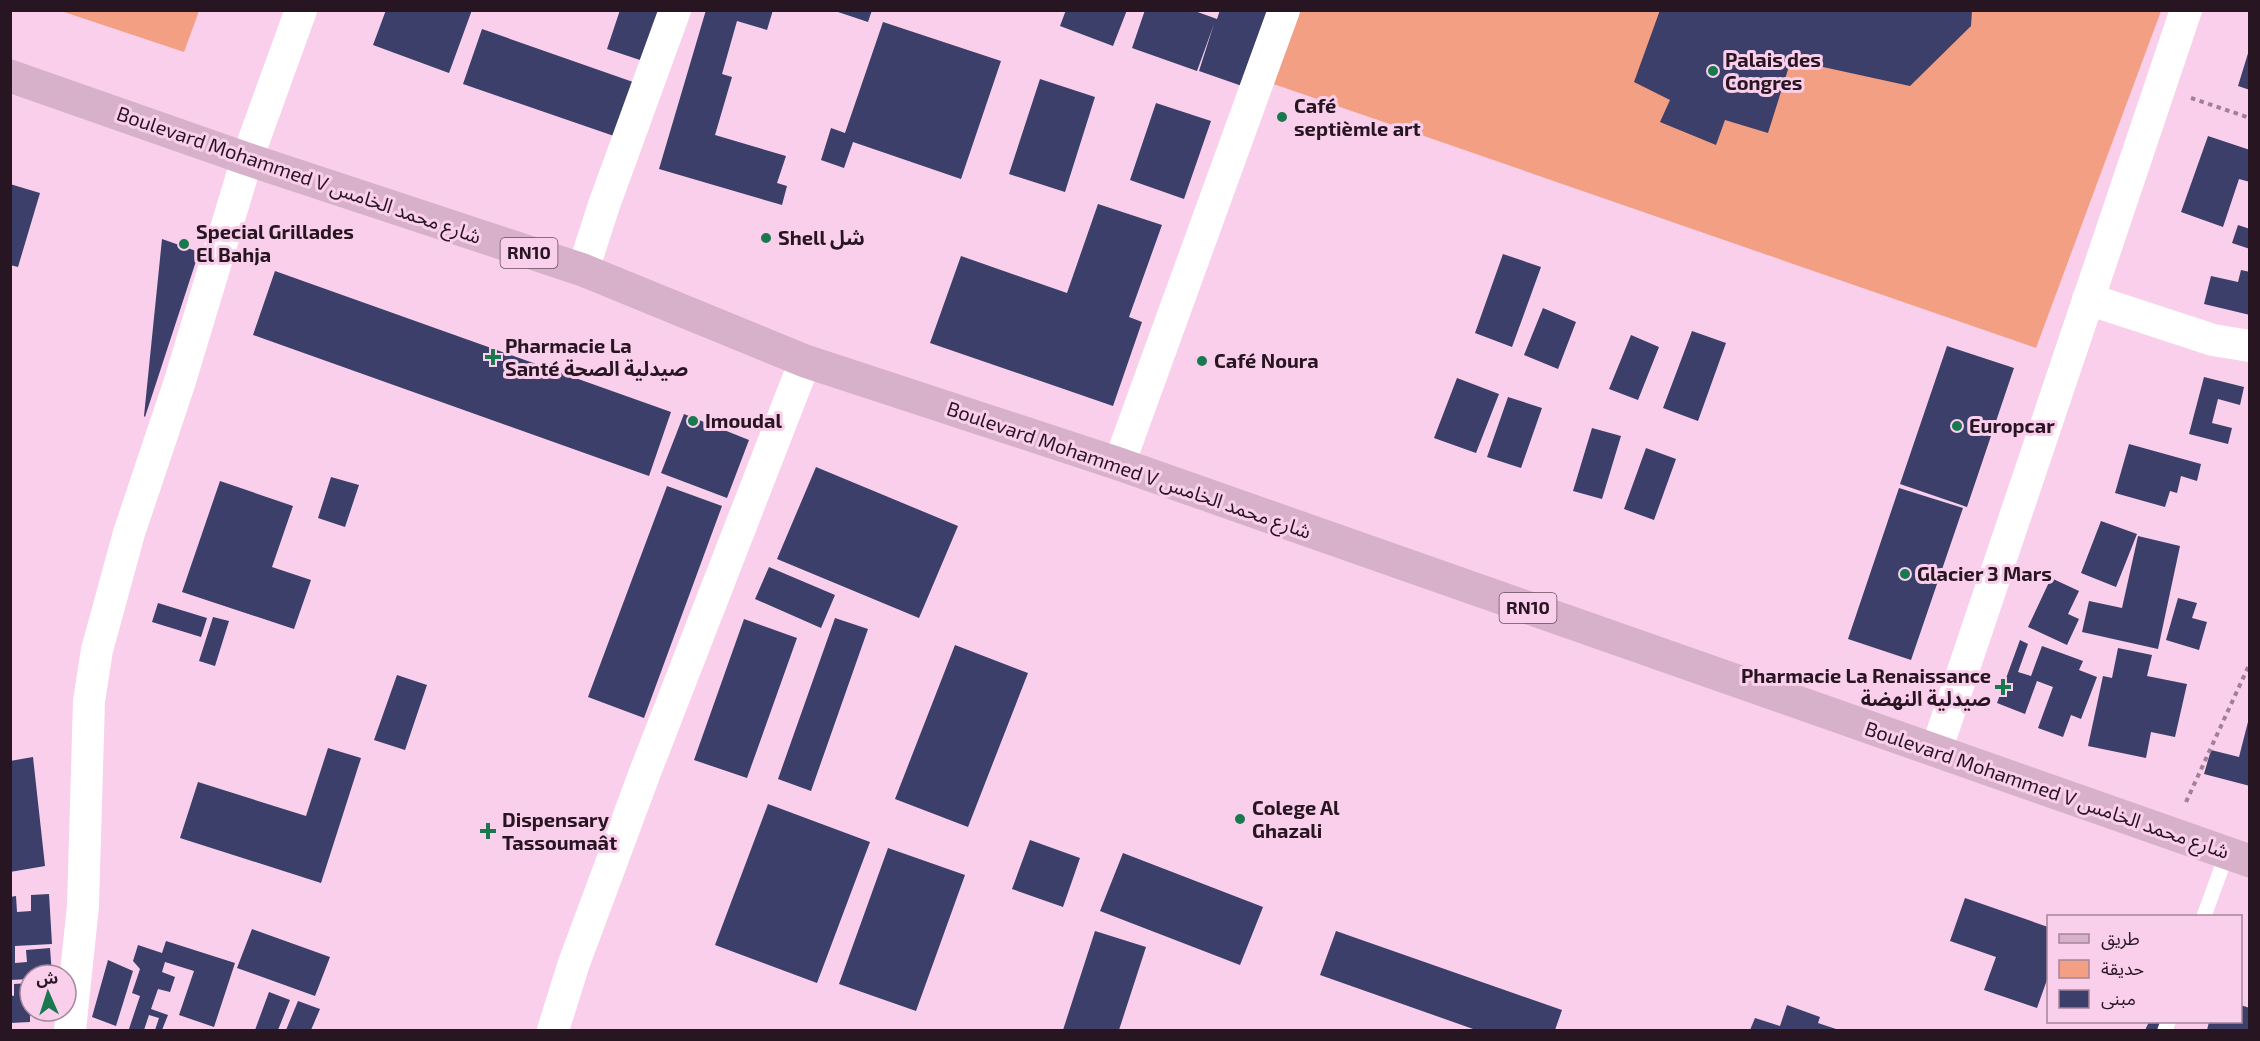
<svg xmlns="http://www.w3.org/2000/svg" width="2260" height="1041" viewBox="0 0 2260 1041" font-family="'Exo 2','Noto Sans Arabic',sans-serif">
  <style>
    .green { fill: #f39f83 }
    .building { fill: #3b3f6a }
    .lines { fill: none; stroke-linecap: round; stroke-linejoin: round }
    .path { stroke: #a08096; stroke-width: 4; stroke-dasharray: 4.5 4.5; stroke-linecap: butt }
    .service { stroke: #fff; stroke-width: 15 }
    .minor { stroke: #fff; stroke-width: 32 }
    .primary { stroke: #d7b1ca; stroke-width: 33 }
    .poi-dot { fill: #19784e; stroke: #f9cfeb; stroke-width: 2 }
    .labels { text-anchor: middle; stroke-width: 6; stroke-linejoin: round; paint-order: stroke }
    .shield { fill: #f9cfeb; stroke: #674d5e; stroke-width: 1.5 }
    .shield-label { font-size: 18px; font-weight: bold; fill: #281522 }
    .poi-label { font-size: 20px; font-weight: bold; fill: #281522; stroke: #f9cfeb; text-anchor: start }
    .street-label { font-size: 20px; fill: #281522; stroke: #f9cfeb }
  </style>
  <rect width="100%" height="100%" fill="#f9cfeb"/>
  <path class="green" d="M61 11H199L184 52Z
    M1293 11H2161L2036 348 1268 82Z"/>
  <path class="building" d="M386 10H472L449 73 373 45Z
    M620 10H660L643 61 607 49Z
    M706 10H773L767 30 737 21 722 74 732 77 715 135 786 156 777 183 787 186 782 205 659 169Z
    M832 10H872L868 22Z
    M1066 10H1127L1113 46 1060 26Z
    M1145 10H1192L1217 19 1220 10H1268L1242 86 1199 71 1214 24 1197 71 1132 48Z
    M1660 10H1972L1971 26 1910 86 1791 60 1768 133 1725 120 1716 145 1660 122 1670 100 1634 82Z
    M883 22 1001 61 961 179 853 142 844 168 821 160 831 128 845 133Z
    M482 29 633 82 614 136 463 84Z
    M2249 50H2250V90L2238 86Z
    M1040 79 1095 97 1065 192 1009 174Z
    M1156 103 1211 121 1184 199 1130 180Z
    M2208 136 2250 150V182L2239 179 2223 227 2181 212Z
    M10 184 40 193 18 267 10 265Z
    M1098 204 1162 225 1129 317 1142 322 1113 406 930 343 961 256 1067 293Z
    M2238 225 2250 229V249L2232 243Z
    M162 239 199 252 145 417 144 416Z
    M1503 254 1541 267 1512 347 1475 333Z
    M2241 270 2250 272V315L2204 304 2211 276 2238 282Z
    M275 271 671 412 649 476 253 335Z
    M1543 308 1576 322 1558 369 1524 355Z
    M1692 331 1726 343 1698 421 1663 408Z
    M1631 335 1659 347 1638 400 1609 389Z
    M1947 346 2014 368 1967 507 1900 484Z
    M2204 377 2244 387 2240 405 2218 399 2212 423 2232 428 2228 444 2189 434Z
    M1457 378 1499 394 1476 453 1434 438Z
    M1508 397 1542 408 1521 468 1487 457Z
    M684 414 749 440 727 498 661 473Z
    M1592 428 1621 436 1602 499 1573 491Z
    M2129 444 2201 464 2197 481 2181 476 2177 493 2170 491 2165 507 2115 493Z
    M1646 448 1676 459 1654 520 1624 509Z
    M816 467 958 526 919 618 777 559Z
    M331 477 359 485 345 527 318 518Z
    M220 481 293 506 272 567 311 580 294 629 182 592Z
    M667 486 722 506 644 718 588 697Z
    M1899 488 1963 508 1911 660 1848 639Z
    M2101 521 2137 534 2116 587 2081 573Z
    M2138 536 2180 546 2158 649 2082 632 2089 601 2122 608Z
    M769 567 835 595 821 628 755 599Z
    M2051 578 2079 591 2068 614 2079 619 2067 645 2028 627Z
    M2178 598 2197 603 2192 618 2207 622 2199 650 2166 640Z
    M158 603 207 618 201 637 152 622Z
    M213 617 229 621 215 666 199 661Z
    M835 618 868 629 811 791 778 779Z
    M744 619 797 638 747 778 694 760Z
    M2020 640 2028 644 2018 672 2031 676 2042 646 2083 661 2079 670 2097 677 2081 719 2071 715 2063 737 2038 728 2053 687 2037 681 2025 714 1997 703Z
    M955 645 1028 673 968 827 895 799Z
    M2118 648 2152 655 2147 676 2187 684 2175 737 2151 732 2146 758 2088 746 2103 676 2112 678Z
    M397 675 427 685 405 750 374 740Z
    M2249 718 2250 786 2204 774 2211 750 2239 757Z
    M328 748 361 758 321 883 180 838 198 782 306 816Z
    M33 757 45 866 10 872V761Z
    M768 804 870 842 817 983 715 945Z
    M1030 840 1080 858 1063 907 1012 889Z
    M888 848 965 875 916 1011 839 984Z
    M1123 853 1263 907 1240 965 1100 911Z
    M49 894 52 944 15 946V963L27 962 26 950 50 948 52 975H30V979L10 980V897L16 896 17 912 31 911V895Z
    M1965 898 2048 927V977L2037 1008 1984 990 1996 957 1950 941Z
    M252 929 330 957 315 996 237 968Z
    M1095 931 1146 947 1119 1030H1063Z
    M1336 931 1562 1010 1555 1030H1476L1320 975Z
    M166 941 235 963 214 1027 179 1015 194 971 165 962 162 972 175 977 170 992 158 989 151 1009 168 1015 162 1030H155L159 1018 149 1015 144 1030 129 1029 140 996 132 993 140 969 133 961 138 945 162 953Z
    M108 960 133 971 116 1026 92 1017Z
    M30 983V1022L10 1023V995L14 996V984Z
    M269 992 290 1000 278 1030H255Z
    M298 1001 320 1009 311 1030H286Z
    M1787 1005 1820 1017 1818 1023 1839 1030H1750L1755 1018 1780 1026Z
    M2240 1005 2250 1008V1030H2207L2209 1022H2240Z
    M2149 1022H2165L2162 1030H2145Z"/>
  <g class="lines">
    <path class="path" d="M2191 98 2250 118
      M2186 802 2250 663"/>
    <path class="service" d="M2204 916 2227 853
      M2165 1030 2168 1022"/>
    <path class="minor" d="M583 270 604 205 675 10
      M2088 299 2213 340 2250 346
      M1119 464 1284 10
      M1936 751 2186 10
      M70 1030 83 906 89 701 97 650 129 533 180 381 247 159 301 10
      M553 1030 574 963 647 767 805 361"/>
    <path class="primary" d="M10 76 247 159 583 270 805 361 1119 464 2250 861"/>
  </g>
  <g class="poi-dot">
    <circle cx="1713" cy="71" r="6"/>
    <circle cx="1282" cy="117" r="6"/>
    <circle cx="766" cy="238" r="6"/>
    <circle cx="184" cy="244" r="6"/>
    <path d="M490 348h6v6h6v6h-6v6h-6v-6h-6v-6h6z"/>
    <circle cx="1202" cy="361" r="6"/>
    <circle cx="693" cy="421" r="6"/>
    <circle cx="1957" cy="426" r="6"/>
    <circle cx="1905" cy="574" r="6"/>
    <path d="M2000 678h6v6h6v6h-6v6h-6v-6h-6v-6h6z"/>
    <circle cx="1240" cy="819" r="6"/>
    <path d="M485 822h6v6h6v6h-6v6h-6v-6h-6v-6h6z"/>
  </g>
  <g class="labels">
    <g class="shield">
      <rect x="500.5" y="238" width="57" height="30" rx="4.5"/>
      <rect x="1499.5" y="593" width="57" height="30" rx="4.5"/>
    </g>
    <g class="shield-label">
      <text x="529" y="259">RN10</text>
      <text x="1528" y="614">RN10</text>
    </g>
    <g class="poi-label">
      <text x="1725" y="67">Palais des<tspan x="1725" dy="23">Congres</tspan></text>
      <text x="1294" y="113">Café<tspan x="1294" dy="23">septièmle art</tspan></text>
      <text x="196" y="239">Special Grillades<tspan x="196" dy="23">El Bahja</tspan></text>
      <text x="778" y="245">Shell شل</text>
      <text x="505" y="353">Pharmacie La<tspan x="505" dy="23">Santé صيدلية الصحة</tspan></text>
      <text x="1214" y="368">Café Noura</text>
      <text x="705" y="428">Imoudal</text>
      <text x="1969" y="433">Europcar</text>
      <text x="1917" y="581">Glacier 3 Mars</text>
      <text x="1991" y="683" text-anchor="end">Pharmacie La Renaissance<tspan x="1991" dy="23">صيدلية النهضة</tspan></text>
      <text x="1252" y="815">Colege Al<tspan x="1252" dy="23">Ghazali</tspan></text>
      <text x="502" y="827">Dispensary<tspan x="502" dy="23">Tassoumaât</tspan></text>
    </g>
    <g class="street-label">
      <text transform="translate(299 175) rotate(19)" y="7">Boulevard Mohammed V شارع محمد الخامس</text>
      <text transform="translate(1129 470) rotate(19)" y="7">Boulevard Mohammed V شارع محمد الخامس</text>
      <text transform="translate(2047 790) rotate(19)" y="7">Boulevard Mohammed V شارع محمد الخامس</text>
    </g>
  </g>
  <rect width="2260" height="1041" fill="none" stroke="#281522" stroke-width="24"/>
  <rect x="2047" y="915" width="195" height="108" fill="#f9cfeb" stroke="#a5859b" stroke-width="1.5"/>
  <rect x="2059" y="934" width="30" height="9" fill="#d7b1ca" stroke="#a5859b" stroke-width="1.5"/>
  <text x="2101" y="945" font-size="18" fill="#281522">طريق</text>
  <rect x="2059" y="960" width="30" height="18" fill="#f39f83" stroke="#a5859b" stroke-width="1.5"/>
  <text x="2101" y="975" font-size="18" fill="#281522">حديقة</text>
  <rect x="2059" y="990" width="30" height="18" fill="#3b3f6a" stroke="#a5859b" stroke-width="1.5"/>
  <text x="2101" y="1005" font-size="18" fill="#281522">مبنى</text>
  <g transform="translate(48 993) rotate(357)"><circle r="28" fill="#f9cfeb" stroke="#a5859b" stroke-width="1.5"/>
  <path d="M0-4.5L10 22L0 15L-10 22Z" fill="#19784e"/>
  <text y="-9" font-size="16" font-weight="bold" text-anchor="middle" fill="#281522">ش</text>
  </g>
</svg>
